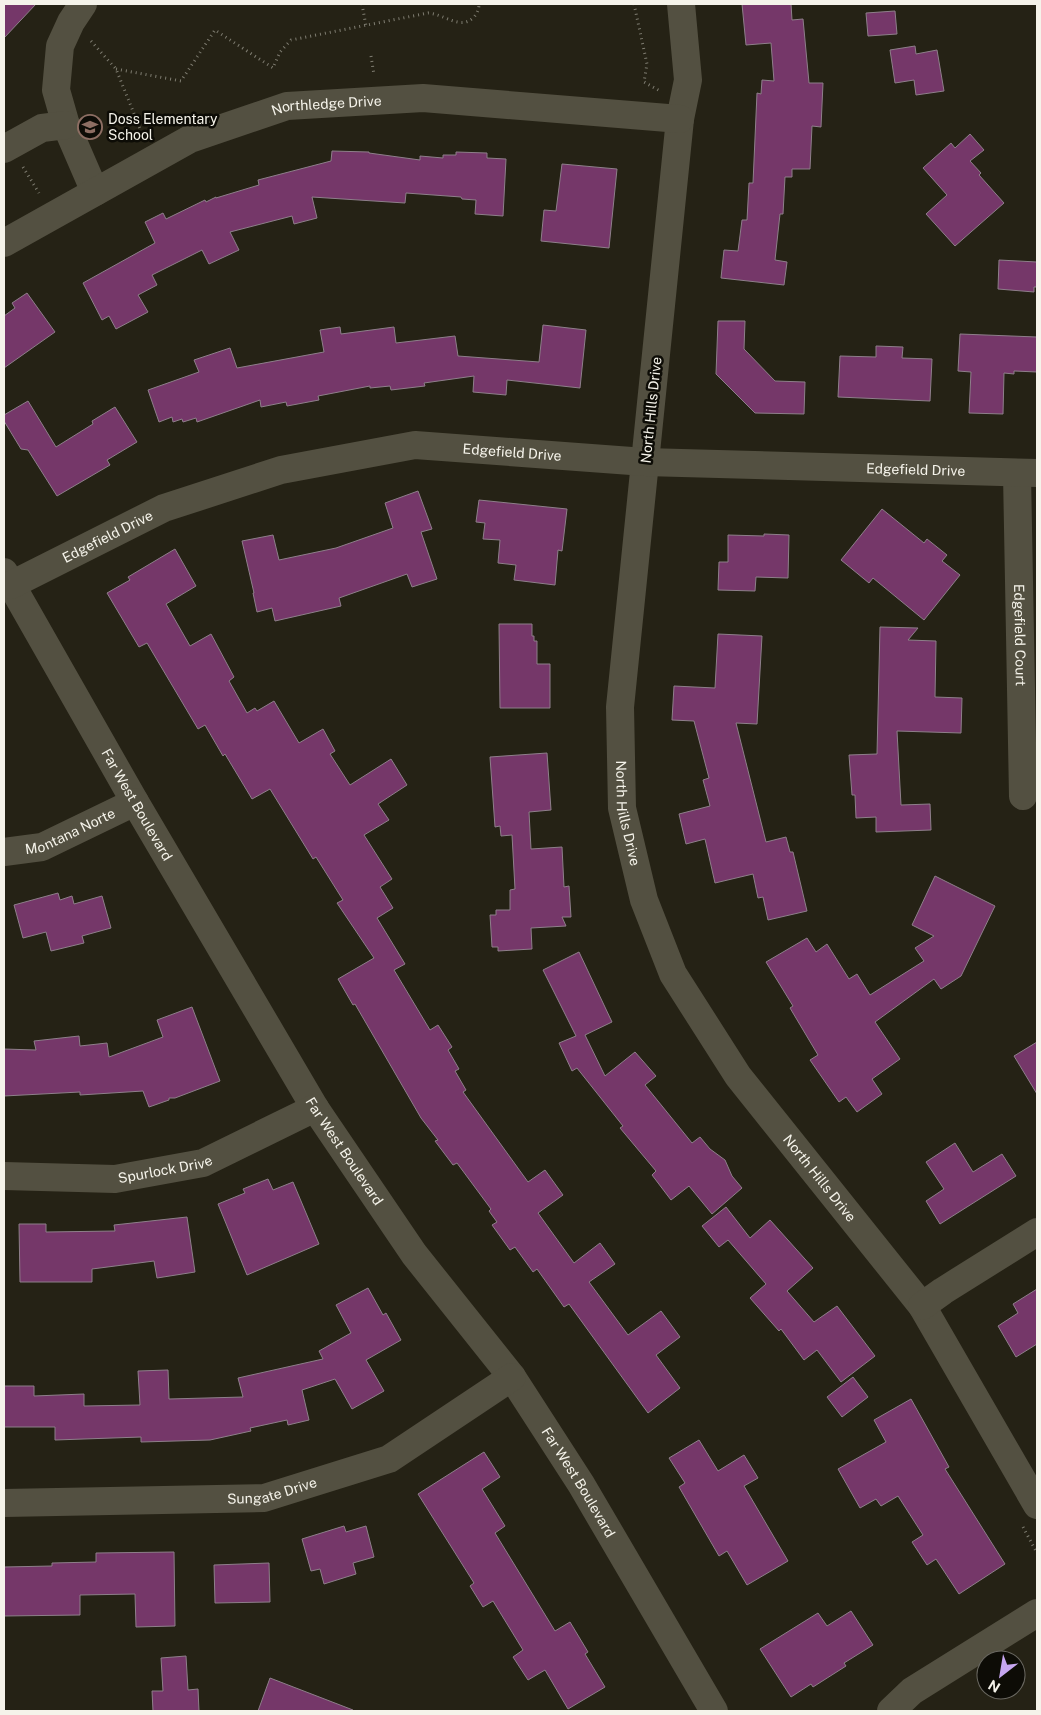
<svg xmlns="http://www.w3.org/2000/svg" width="1041" height="1715" viewBox="0 0 1041 1715" font-family="'Public Sans',sans-serif">
  <style>
    .building { fill: #753769; stroke: #8e7f8a }
    .lines { fill: none; stroke-linecap: round; stroke-linejoin: round }
    .path { stroke: #7f7d71; stroke-width: 3; stroke-dasharray: 1 4; stroke-linecap: butt }
    .minor { stroke: #535041; stroke-width: 28 }
    .labels { text-anchor: middle; stroke-width: 5; stroke-linejoin: round; paint-order: stroke }
    .street-label { font-size: 14px; fill: #f5f3ea; stroke: #0d0c06 }
    .poi-label { font-size: 14px; fill: #f5f3ea; stroke: #0d0c06; text-anchor: start }
  </style>
  <rect width="100%" height="100%" fill="#252215"/>
  <path class="building" d="M4 4H36L4 38Z
    M742 4H791L792 20 803 19 809 83H823L821 127 812 126 810 169H792V177H785L783 214H780L775 260 787 262 784 285 721 278 724 250 738 251 742 220H747L749 183H753L757 93 761 94 762 80 774 81 771 43 746 45Z
    M895 11 897 34 868 36 866 13Z
    M915 46 916 54 937 50 944 91 916 95 914 80 895 83 890 50Z
    M970 134 984 150 970 161 981 173 979 175 1004 203 955 246 926 214 947 195 923 168 951 143 955 148Z
    M332 151 369 152V153L420 160V156L443 158V155H456V152L487 153V158L506 159 503 216 475 214 476 200 462 199 461 197 406 193 405 203 312 197 317 218 294 224 292 216 230 232 239 250 209 264 202 250 152 275 157 285 138 295 148 312 116 329 109 316 102 320 83 283 155 243 145 222 163 213 166 219 205 200 206 202 216 197V198L259 185 258 180 331 161Z
    M562 164 617 169 609 248 541 241 544 210 556 211Z
    M999 260 1037 262V287H1034V292L998 289Z
    M27 293 55 332 4 368V316L15 308 12 303Z
    M718 321H745L744 349 775 381 805 382 804 414 755 413 716 374Z
    M543 325 586 330 580 388 507 380 506 395 473 392 474 376 424 383 425 386 391 390 390 386 370 388V386L318 396 319 400 287 406 286 402 261 407 260 400 197 422 196 418 183 422 182 419 173 422 172 417 159 422 148 390 199 372 194 360 230 348 237 368 324 352 320 330 340 327 341 334 394 327 396 343 455 336 458 356 539 362Z
    M960 334 1037 337V372L1014 371V374L1004 373 1003 414 969 413 971 372 958 371Z
    M876 346 903 347 902 358 932 359 930 401 838 397 840 356 876 357Z
    M28 401 56 447 93 424 92 421 115 407 137 442 107 460 110 465 57 496 28 450 21 449 4 421V415Z
    M418 491 432 529 421 532 437 579 412 587 407 574 339 598 341 606 275 621 272 608 257 612 253 593H254L242 541 273 535 279 560 336 548 393 528 385 503Z
    M479 500 567 509 562 551 558 550 555 585 514 580 516 565 498 563 500 540 483 539 485 523 476 522Z
    M882 509 924 543 927 539 947 555 942 561 960 575 924 620 873 578 869 583 841 560Z
    M764 534 789 535 788 578 756 577 755 591 718 590 719 562H728V535L764 536Z
    M175 549 196 586 166 604 190 646 211 634 234 677 229 681 247 713 255 708 257 711 274 701 299 743 323 729 335 751 330 754 350 785 391 759 407 785 378 804 389 820 364 835 392 879 380 887 393 908 377 918 405 964 394 970 430 1030 438 1025 452 1047 448 1050 459 1069 455 1071 466 1090 463 1092 528 1182 545 1170 563 1195 538 1213 574 1263 600 1243 615 1264 589 1282 628 1335 661 1311 680 1337 656 1355 680 1388 648 1413 569 1304 564 1307 537 1269 533 1272 515 1247 510 1250 492 1225 497 1222 489 1211 491 1209 457 1163 453 1165 435 1141 438 1140 421 1118 355 1004 353 1005 338 979 374 958 337 903 343 900 316 857 313 859 270 789 252 799 225 754 223 756 205 725 198 729 147 643 139 647 107 593 130 580 128 577Z
    M499 624H532V636H534V641H537V664H550V708H500Z
    M880 627 918 628 908 640 936 641 935 697 962 698 961 733 897 731 901 805 930 804 931 830 876 832V817L856 818 855 795H852L849 755 877 754Z
    M718 634 762 636 757 724 736 723 766 842 786 837 790 852H793L807 911 768 920 763 897 758 898 753 874 715 883 705 839 686 844 679 814 710 806 703 780 709 778 694 721 672 720 674 686 715 688Z
    M547 753 551 810 529 812 531 849 562 847 564 887 569 886 571 917H562L566 926 531 928 532 949 498 951V947H492L490 915H496V910H510V890L515 889 512 835 501 836 500 826 495 827 490 757Z
    M935 876 995 906 961 976 941 989 934 979 875 1022 900 1059 872 1079 882 1094 857 1112 846 1097 839 1102 810 1060 818 1055 790 1008 793 1006 766 962 807 938 816 952 827 944 849 979 857 974 870 995 924 961 915 948 934 936 912 925Z
    M58 893 60 900 72 896 74 904 102 896 111 928 82 936 84 943 51 951 46 932 23 938 14 905Z
    M579 952 612 1022 585 1035 605 1076 635 1052 656 1076 645 1085 692 1143 700 1137 710 1149 725 1160 732 1176 742 1188 712 1214 689 1186 671 1200 652 1175 656 1171 620 1128 623 1126 577 1068 572 1071 559 1043 576 1036 543 970Z
    M192 1007 220 1081 175 1098H169V1100L149 1107 143 1091 80 1095V1092L4 1096V1049L36 1050 34 1041 79 1036 80 1046 107 1043 109 1057 163 1037 157 1020Z
    M1037 1042V1094L1014 1056Z
    M955 1143 973 1172 1002 1154 1016 1176 940 1224 926 1201 944 1189 926 1162Z
    M268 1179 273 1190 293 1182 319 1244 247 1275 218 1204 245 1193 243 1189Z
    M726 1207 750 1238 770 1220 813 1268 787 1291 814 1322 837 1306 875 1356 841 1382 817 1350 804 1360 781 1329 779 1331 750 1298 766 1284 728 1240 719 1247 702 1226Z
    M187 1217 195 1272 157 1278 154 1261 92 1269V1282H20L19 1224H46V1232L115 1231 114 1225Z
    M368 1288 383 1315 386 1313 401 1340 366 1360 384 1391 352 1409 335 1379 302 1390 309 1420 288 1425 287 1420 250 1428 251 1431 210 1440 141 1442V1437L55 1440V1427H4V1386H34V1396L84 1394V1406L140 1405 138 1371 168 1370 169 1399 243 1397 238 1378 323 1359 319 1351 351 1333 336 1305Z
    M1037 1289V1344L1016 1357 998 1326 1018 1313 1013 1304Z
    M853 1377 868 1397 842 1417 827 1397Z
    M911 1399 949 1467 945 1469 1005 1564 959 1594 936 1559 927 1565 912 1542 923 1535 898 1496 881 1506 876 1499 860 1508 838 1469 886 1442 874 1420Z
    M699 1440 718 1471 744 1455 758 1478 744 1486 788 1561 747 1585 727 1551 719 1556 679 1487 685 1483 669 1458Z
    M484 1452 500 1477 482 1489 505 1526 495 1533 555 1631 570 1622 588 1652 585 1654 605 1687 568 1709 545 1670 528 1680 513 1657 523 1650 493 1601 483 1607 470 1586 474 1583 418 1494Z
    M344 1526 346 1532 366 1526 374 1557 353 1563 356 1574 324 1584 320 1569 311 1571 302 1539Z
    M174 1552 175 1626 136 1627 135 1594 80 1595V1615L4 1616V1567L52 1566V1563L96 1562V1553Z
    M269 1563 270 1602 215 1603 214 1565Z
    M851 1611 873 1645 844 1663 846 1666 813 1687 811 1684 791 1697 760 1649 818 1613 827 1626Z
    M186 1656 188 1690 198 1689 199 1711H153L152 1691H163L161 1658Z
    M270 1678 353 1710V1711H258Z"/>
  <g class="lines">
    <path class="path" d="M362 4 366 26
      M634 4 647 64 644 82 660 91
      M91 41 116 69 143 136
      M371 56 374 75
      M116 69 181 81 215 30 273 68 280 52 291 40 428 13C444 14 460 30 473 18 477 14 479 9 479 4
      M23 167 39 193
      M1023 1527 1037 1553"/>
    <g class="minor">
      <path d="M83 4 71 22 60 46 56 90 66 125 95 192"/>
      <path id="s1" d="M681 4 688 80 680 119 620 707 622 808 644 900 673 974 738 1076 922 1306 1037 1505"/>
      <path d="M4 149 42 128 66 125"/>
      <path id="s2" d="M4 243 190 139 287 106 423 98 680 119"/>
      <path id="s3" d="M1017 474 1023 796"/>
      <path id="s4" d="M4 572 135 802 315 1108 414 1254 512 1377 581 1484 714 1711"/>
      <path id="s5" d="M11 585 164 508 281 470 415 445 645 462 1037 473"/>
      <path id="s6" d="M4 852 42 847 135 802"/>
      <path id="s7" d="M4 1176 115 1179 203 1163 315 1108"/>
      <path d="M922 1306 943 1291 1037 1232"/>
      <path id="s8" d="M4 1503 264 1498 389 1459 512 1377"/>
      <path d="M891 1711 912 1691 1037 1613"/>
    </g>
  </g>
  <defs>
    <symbol id="school-ring" viewBox="-11 -11 22 22"><circle r="9.5" fill="#0d0c06" stroke="#8d6e63" stroke-width="1.5"/><path d="M0-5L7-2L0 1L-7-2ZM-4 1L0 2.5L4 1V4Q0 6-4 4Z" fill="#8d6e63"/></symbol>
  </defs>
  <g fill-rule="evenodd">
    <use href="#school-ring" x="76" y="113" width="28" height="28"/>
  </g>
  <g class="labels">
    <g class="street-label">
      <text dy="5" stroke="none"><textPath href="#s2" startOffset="355">Northledge Drive</textPath></text>
      <text transform="translate(651 410) rotate(-84)" y="5">North Hills Drive</text>
      <text dy="5" stroke="none"><textPath href="#s5" startOffset="528">Edgefield Drive</textPath></text>
      <text dy="5" stroke="none"><textPath href="#s5" startOffset="932">Edgefield Drive</textPath></text>
      <text dy="5" stroke="none"><textPath href="#s5" startOffset="108">Edgefield Drive</textPath></text>
      <text dy="5" stroke="none"><textPath href="#s3" startOffset="161">Edgefield Court</textPath></text>
      <text dy="5" stroke="none"><textPath href="#s4" startOffset="268">Far West Boulevard</textPath></text>
      <text dy="5" stroke="none"><textPath href="#s1" startOffset="814">North Hills Drive</textPath></text>
      <text dy="5" stroke="none"><textPath href="#s6" startOffset="70">Montana Norte</textPath></text>
      <text dy="5" stroke="none"><textPath href="#s4" startOffset="672">Far West Boulevard</textPath></text>
      <text dy="5" stroke="none"><textPath href="#s7" startOffset="162">Spurlock Drive</textPath></text>
      <text dy="5" stroke="none"><textPath href="#s1" startOffset="1234">North Hills Drive</textPath></text>
      <text dy="5" stroke="none"><textPath href="#s4" startOffset="1078">Far West Boulevard</textPath></text>
      <text dy="5" stroke="none"><textPath href="#s8" startOffset="269">Sungate Drive</textPath></text>
    </g>
    <g class="poi-label">
      <text x="108" y="124">Doss Elementary<tspan x="108" dy="16">School</tspan></text>
    </g>
  </g>
  <rect width="1041" height="1715" fill="none" stroke="#f5f3ea" stroke-width="10"/>
  <g transform="translate(1001 1675) rotate(211)"><circle r="24" fill="#0d0c06" stroke="#6a6861"/>
  <path d="M0-4L9 19L0 12L-9 19Z" fill="#c6a6f0"/>
  <text y="-8" font-size="14" font-weight="bold" text-anchor="middle" fill="#f5f3ea">N</text>
  </g>
</svg>
